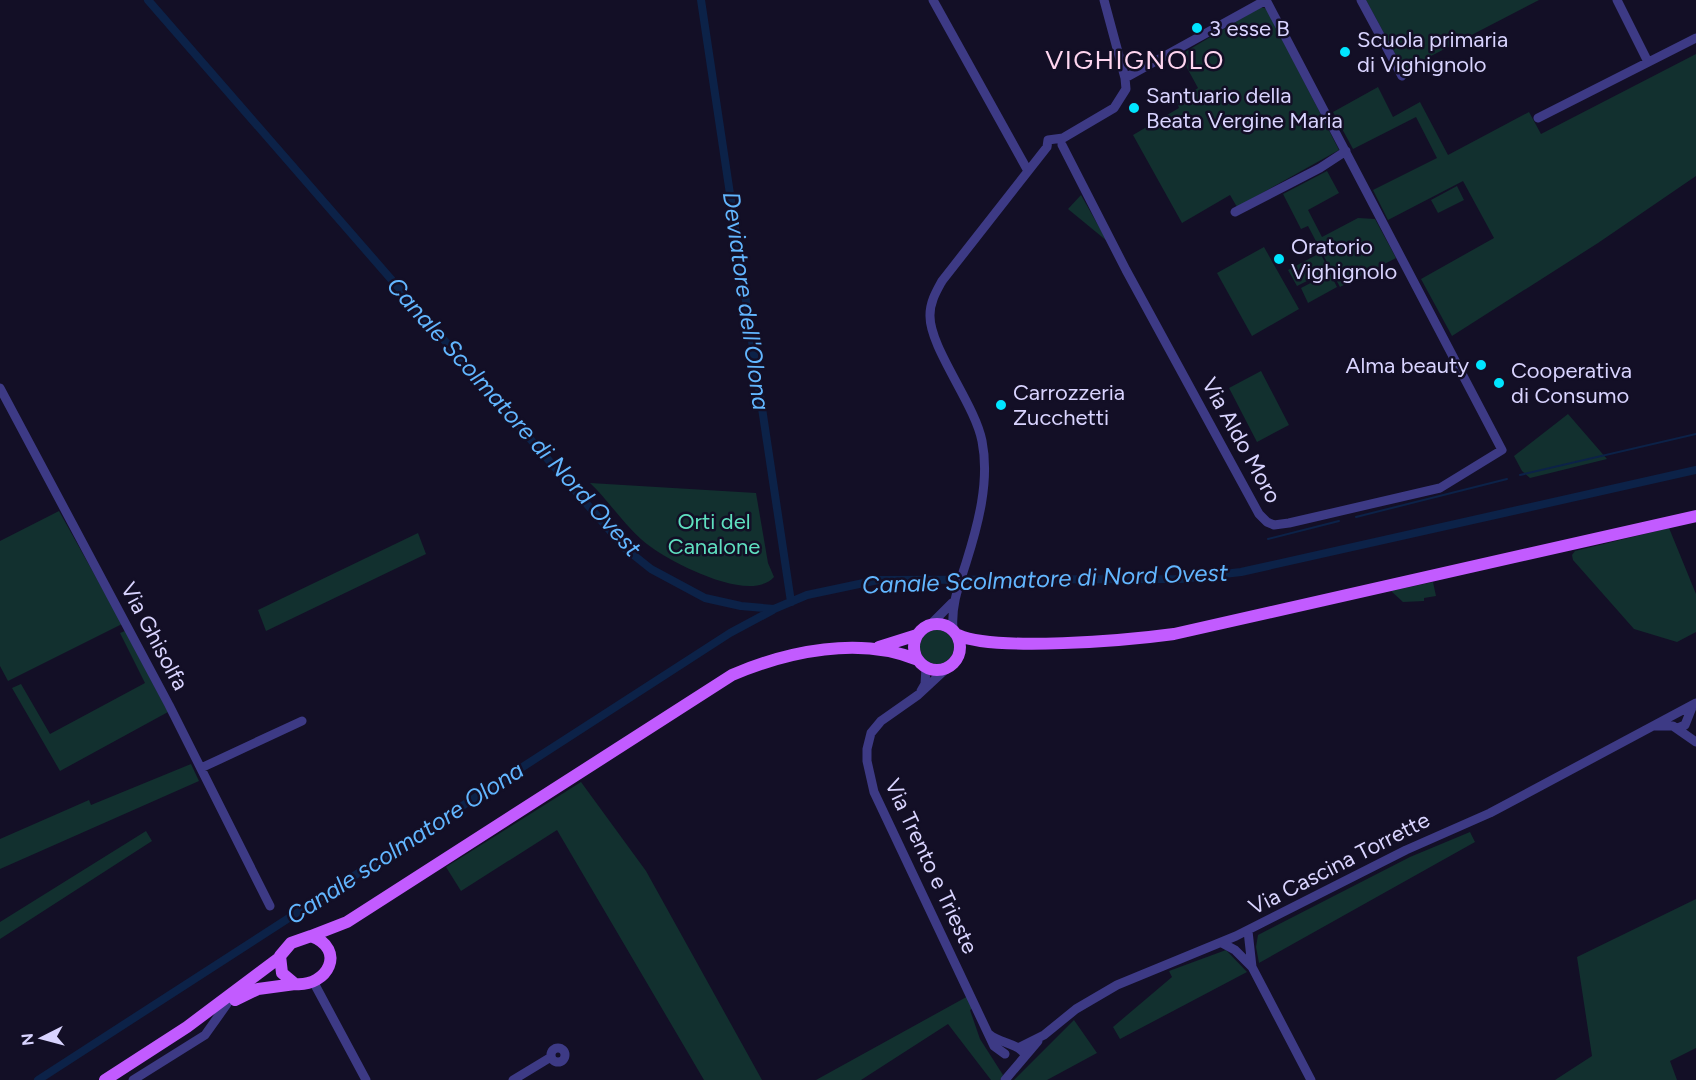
<svg xmlns="http://www.w3.org/2000/svg" width="1696" height="1080" viewBox="0 0 1696 1080" font-family="Figtree,sans-serif">
  <style>
    .green { fill: #12302f }
    .lines { fill: none; stroke-linecap: round; stroke-linejoin: round }
    .stream { stroke: #0c2248; stroke-width: 2 }
    .canal { stroke: #0c2248; stroke-width: 8 }
    .minor { stroke: #3d3a85; stroke-width: 9 }
    .major { stroke: #c25bff; stroke-width: 12 }
    .poi-dot { fill: #00e5ff; stroke: #130f26; stroke-width: 2 }
    .labels { text-anchor: middle; stroke-width: 5; stroke-linejoin: round; paint-order: stroke }
    .poi-label { font-size: 22px; fill: #d9d4ff; stroke: #130f26; text-anchor: start }
    .street-label { font-size: 22px; fill: #d9d4ff; stroke: #130f26 }
    .park-label { font-size: 22px; fill: #5fe0c0; stroke: #130f26 }
    .water-label { font-size: 24px; font-style: italic; fill: #62b6ff; stroke: #130f26 }
    .quarter-label { font-size: 26px; letter-spacing: 1.5px; fill: #ffd6f0; stroke: #130f26 }
  </style>
  <rect width="100%" height="100%" fill="#130f26"/>
  <path class="green" d="M1366 0H1539L1404 70Z
    M1261 7 1267 9 1339 150 1237 207 1230 195 1182 223 1133 135 1179 108 1177 102 1198 88 1180 55Z
    M1696 54V176L1598 243 1452 336 1421 279 1494 238 1463 181 1388 220 1373 190 1437 158 1416 117 1353 149 1333 112 1378 87 1393 117 1420 102 1448 155 1529 112 1541 134Z
    M1327 171 1339 193 1308 210 1322 237 1358 218 1375 219 1396 258 1340 287 1308 226 1301 229 1283 194Z
    M1457 186 1464 200 1438 213 1431 200Z
    M1081 195 1107 241 1068 209Z
    M1264 247 1299 309 1252 336 1217 273Z
    M1320 253 1329 270 1297 286 1288 270Z
    M1330 273 1337 287 1308 303 1301 288Z
    M1261 371 1289 425 1257 442 1229 388Z
    M1568 414 1607 459 1530 478 1522 471 1514 456Z
    M590 483 756 493 768 563 774 577C750 604 673 563 651 547 627 530 611 503 590 483Z
    M59 511 122 624 8 681 0 666V541Z
    M1669 528 1696 594V632L1677 642 1634 629 1573 560 1572 555 1575 551Z
    M418 533 426 554 266 631 258 610Z
    M1433 582 1436 596 1424 598V601L1403 602 1391 591Z
    M920 647a17 17 0 1 1 34 0a17 17 0 1 1-34 0Z
    M125 631 168 712 60 771 12 688 21 684 50 734 145 683 120 633Z
    M191 764 199 781 0 869V839L89 800 91 805Z
    M581 782 646 871 762 1080H704L557 830 461 891 446 867Z
    M146 831 152 841 0 939V922Z
    M1470 832 1475 842 1259 963 1256 947 1258 935 1410 857Z
    M1696 899V1048L1670 1061 1677 1080H1555L1592 1056 1577 957Z
    M1226 950 1247 972 1120 1039 1113 1027 1172 977 1169 971Z
    M970 995 975 1007 970 1010 980 1039 1003 1075 1000 1080H991L948 1024 861 1080H816Z
    M1074 1020 1097 1053 1047 1080H1014Z"/>
  <g class="lines">
    <path class="stream" d="M1520 475 1696 434
      M1356 517 1507 479
      M1268 539 1339 521"/>
    <path class="canal" d="M148 0 626 549 651 569 705 598 741 606 774 609 807 595 878 580 1181 579 1241 572 1696 470
      M701 0 791 602
      M38 1080 730 633 773 610"/>
    <path class="minor" d="M933 0 1028 171
      M1361 0 1402 76
      M1617 0 1648 62
      M1125 78 1266 0
      M1538 118 1696 38
      M1062 145 1126 270 1259 514 1267 522 1274 525 1289 523 1440 488 1502 450 1266 0
      M1235 212 1320 168 1346 151
      M0 388 169 705 270 906
      M931 624 952 603
      M953 629C951 605 959 585 966 563 978 525 990 481 982 441 975 404 929 347 930 315 930 302 936 292 942 281L1047 147 1048 140 1063 138 1114 108 1126 89 1125 78 1104 0
      M946 669 918 695 881 721 871 733 867 749V761L874 792 994 1046 1005 1054
      M921 691 925 684 926 668
      M1656 726H1673L1696 742
      M1678 728 1685 725 1693 705
      M201 768 302 721
      M1248 931 1252 967 1311 1080
      M1222 943 1235 950 1252 967
      M314 983 366 1080
      M989 1034C999 1043 1016 1043 1023 1052
      M1020 1047 1044 1035 1076 1009 1117 985 1236 936 1406 850 1490 813 1696 703
      M551 1055a7 7 0 1 1 14 0a7 7 0 1 1-14 0Z
      M133 1080 205 1035 227 1004
      M513 1080 551 1057
      M1005 1080 1038 1041"/>
    <path class="major" d="M914 647a23 23 0 1 1 46 0a23 23 0 1 1-46 0Z
      M958 635C994 652 1130 640 1174 634L1696 516
      M879 647 917 635
      M311 936 347 922 732 675C788 651 860 636 918 660
      M311 936C347 949 328 987 295 984L282 973 280 956 291 943Z
      M235 1000 258 989 295 984
      M105 1080 187 1027 279 958"/>
  </g>
  <g class="poi-dot">
    <circle cx="1197" cy="28" r="6"/>
    <circle cx="1345" cy="52" r="6"/>
    <circle cx="1134" cy="108" r="6"/>
    <circle cx="1279" cy="259" r="6"/>
    <circle cx="1481" cy="365" r="6"/>
    <circle cx="1499" cy="383" r="6"/>
    <circle cx="1001" cy="405" r="6"/>
  </g>
  <g class="labels">
    <g class="poi-label">
      <text x="1209" y="36">3 esse B</text>
      <text x="1357" y="47">Scuola primaria<tspan x="1357" dy="25">di Vighignolo</tspan></text>
      <text x="1146" y="103">Santuario della<tspan x="1146" dy="25">Beata Vergine Maria</tspan></text>
      <text x="1291" y="254">Oratorio<tspan x="1291" dy="25">Vighignolo</tspan></text>
      <text x="1469" y="373" text-anchor="end">Alma beauty</text>
      <text x="1511" y="378">Cooperativa<tspan x="1511" dy="25">di Consumo</tspan></text>
      <text x="1013" y="400">Carrozzeria<tspan x="1013" dy="25">Zucchetti</tspan></text>
    </g>
    <g class="street-label">
      <text transform="translate(1242 440) rotate(61)" y="8">Via Aldo Moro</text>
      <text transform="translate(155 636) rotate(62)" y="8">Via Ghisolfa</text>
      <text transform="translate(1339 863) rotate(-27)" y="8">Via Cascina Torrette</text>
      <text transform="translate(932 866) rotate(65)" y="8">Via Trento e Trieste</text>
    </g>
    <g class="park-label">
      <text x="714" y="529">Orti del<tspan x="714" dy="25">Canalone</tspan></text>
    </g>
    <g class="water-label">
      <text transform="translate(746 301) rotate(82)" y="8">Deviatore dell'Olona</text>
      <text transform="translate(514 417) rotate(48)" y="8">Canale Scolmatore di Nord Ovest</text>
      <text transform="translate(1045 579) rotate(-2)" y="8">Canale Scolmatore di Nord Ovest</text>
      <text transform="translate(405 843) rotate(-33)" y="8">Canale scolmatore Olona</text>
    </g>
    <g class="quarter-label">
      <text x="1135" y="69">VIGHIGNOLO</text>
    </g>
  </g>
  <g transform="translate(42 1038) rotate(264)" stroke="#130f26" stroke-width="4.5" paint-order="stroke">
  <path d="M0-4.5L10 22L0 15L-10 22Z" fill="#d9d4ff"/>
  <text y="-9" font-size="16" font-weight="bold" text-anchor="middle" fill="#d9d4ff">N</text>
  </g>
</svg>
